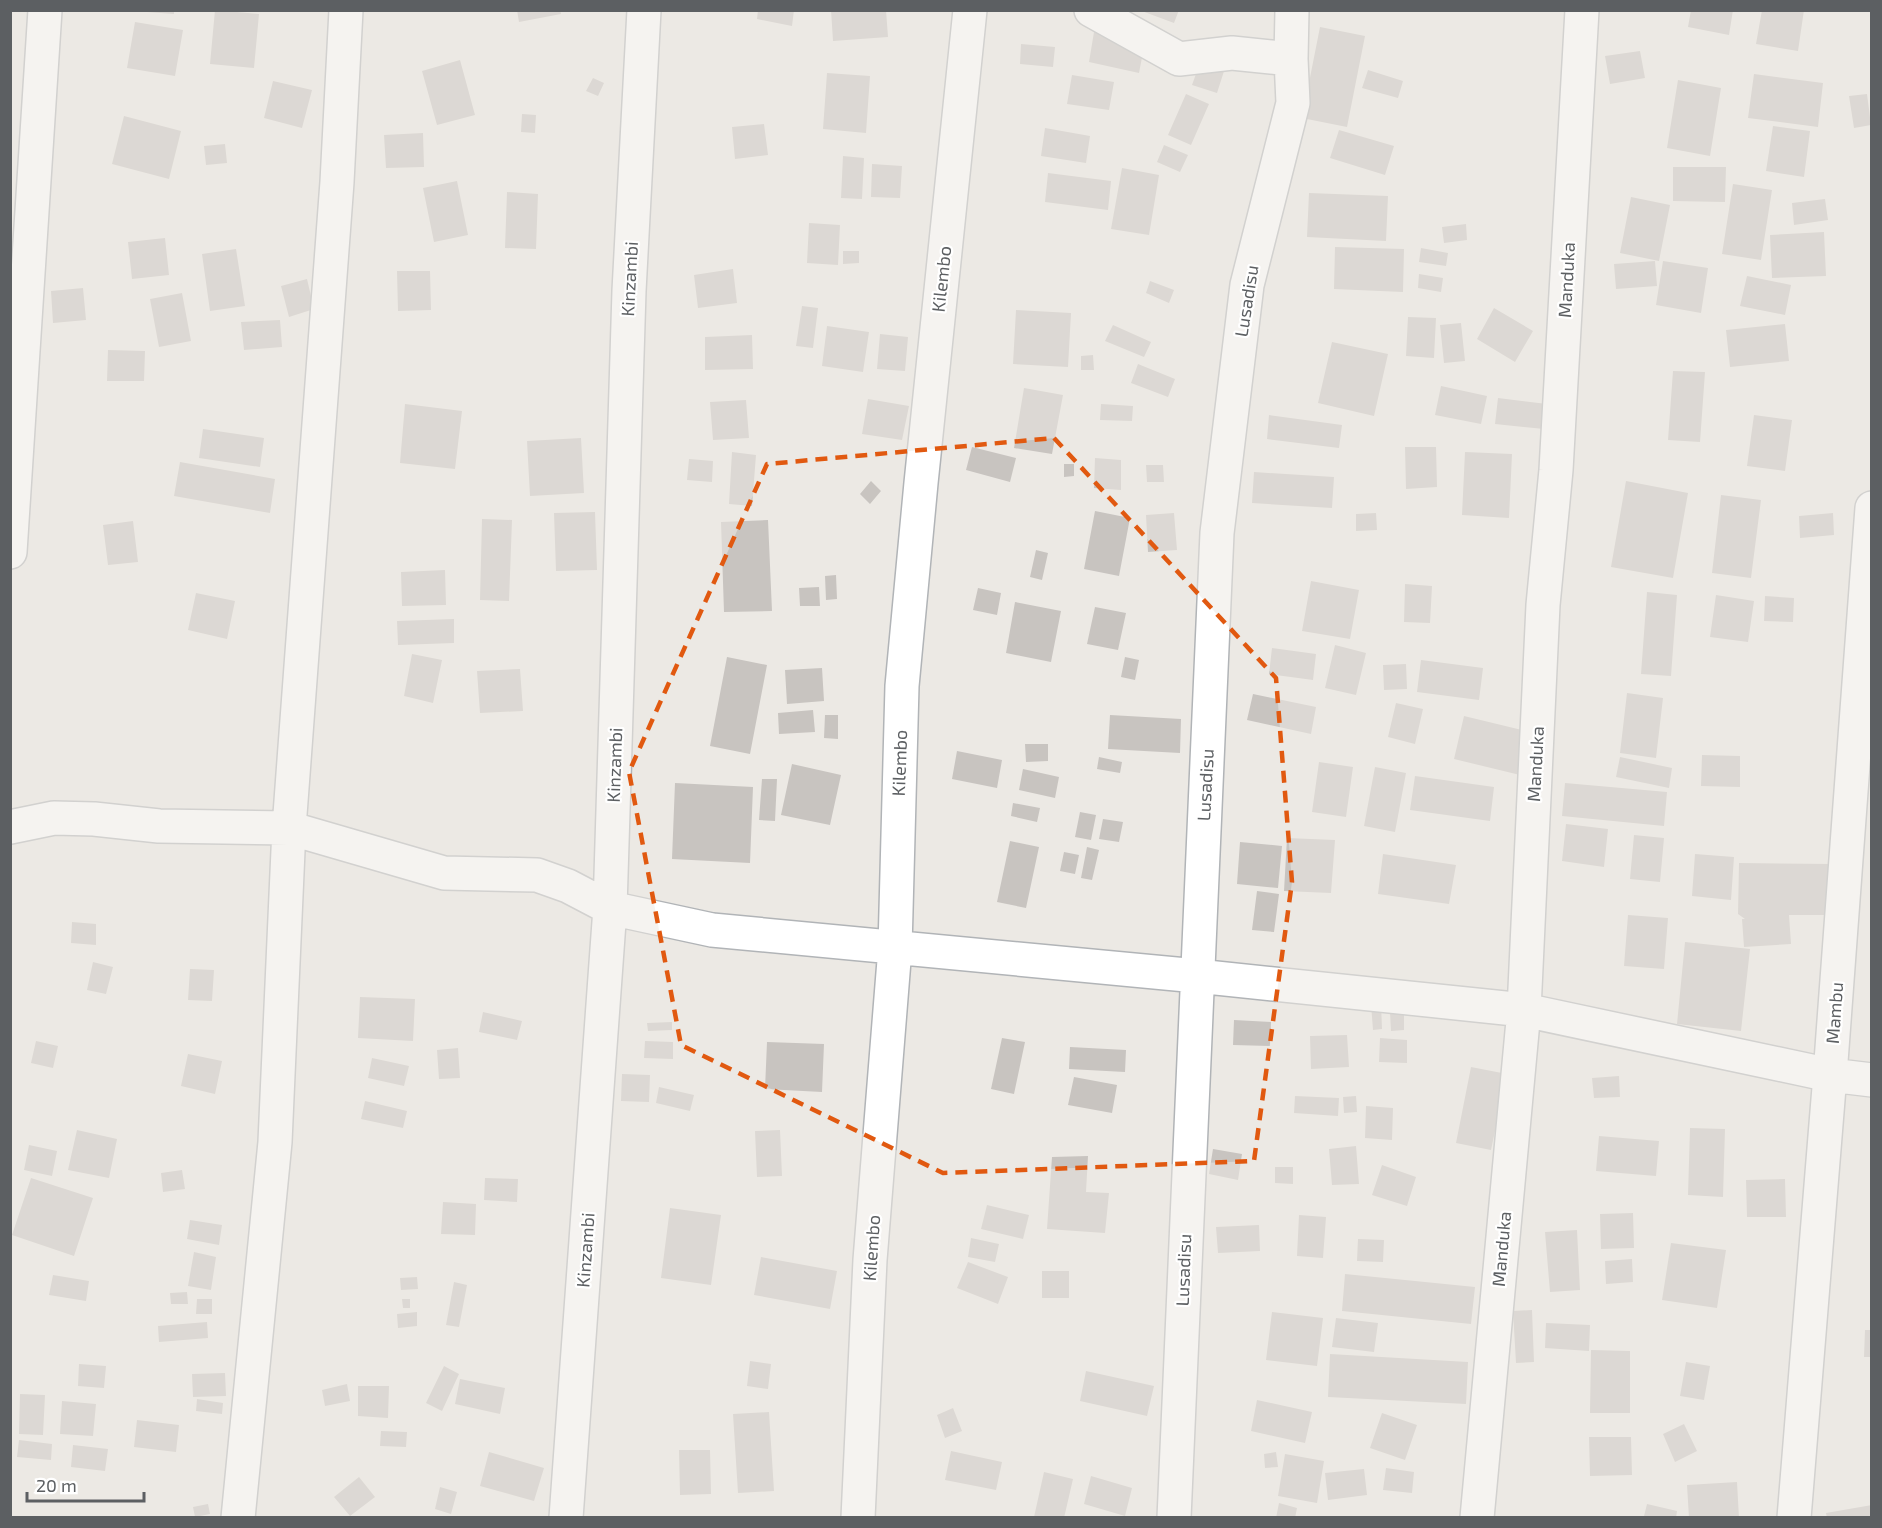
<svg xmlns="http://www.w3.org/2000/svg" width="1882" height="1528" viewBox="0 0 1882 1528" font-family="'Exo 2',sans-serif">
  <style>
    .building { fill: #c8c4c0 }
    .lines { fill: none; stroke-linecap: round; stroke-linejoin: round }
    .minor-casing { stroke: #b1b4b7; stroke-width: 36 }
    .minor { stroke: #fff; stroke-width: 33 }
    .marked { fill: none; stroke: #e15910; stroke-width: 4.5; stroke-dasharray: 12 8; stroke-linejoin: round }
    .labels { text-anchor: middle; stroke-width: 4.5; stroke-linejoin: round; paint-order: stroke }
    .street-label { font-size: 18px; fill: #5c5f62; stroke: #fff }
  </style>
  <rect width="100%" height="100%" fill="#ece9e4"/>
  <path class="building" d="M147 10H174V14L147 12Z
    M215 10 259 14 254 68 210 64Z
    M517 10H560L561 14 519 22Z
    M758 10H794L792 26 757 19Z
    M831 10H886L888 37 833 41Z
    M1139 10H1179L1174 23Z
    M1691 10H1733L1729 35 1688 27Z
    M1762 10H1804L1798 51 1756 44Z
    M135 22 183 30 175 76 127 68Z
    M1320 27 1365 36 1347 127 1302 118Z
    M1094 32 1145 42 1139 73 1089 62Z
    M1021 44 1055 47 1053 67 1020 64Z
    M1640 51 1645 78 1610 84 1605 56Z
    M460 60 475 115 437 125 422 71Z
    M1201 60 1225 68 1217 93 1192 85Z
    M1368 70 1403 81 1398 98 1362 88Z
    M827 73 870 76 866 133 823 129Z
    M1754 74 1823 83 1818 127 1748 118Z
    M1072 75 1114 82 1109 110 1067 104Z
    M593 78 604 83 598 96 586 91Z
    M1678 80 1721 88 1710 156 1667 148Z
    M273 81 312 90 302 128 264 118Z
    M1186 94 1209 104 1191 145 1168 135Z
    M1867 94 1871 125 1854 128 1849 96Z
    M522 114 536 115 535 133 521 132Z
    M124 116 181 131 169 179 112 164Z
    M764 124 768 155 735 159 732 127Z
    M1773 126 1810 131 1804 177 1766 171Z
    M1045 128 1090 136 1086 163 1041 156Z
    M1339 130 1394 146 1385 175 1330 158Z
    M423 133 424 167 386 168 384 135Z
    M225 144 227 163 206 165 204 146Z
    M1164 145 1188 155 1180 172 1157 162Z
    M843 156 864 158 862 199 841 198Z
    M872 164 902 166 900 198 871 197Z
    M1673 167H1726L1725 202 1673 201Z
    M1122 168 1159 175 1149 235 1111 229Z
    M1048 173 1111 181 1108 210 1045 202Z
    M457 181 468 235 434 242 423 188Z
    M1733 184 1772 190 1761 260 1722 254Z
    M507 192 538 194 536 249 505 248Z
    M1309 193 1388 196 1386 241 1307 237Z
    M1631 197 1670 205 1659 261 1620 253Z
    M1825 199 1828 220 1794 225 1792 203Z
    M809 223 840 225 838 265 807 263Z
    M1466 224 1467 240 1444 243 1442 227Z
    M1824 232 1826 276 1772 278 1770 235Z
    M165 238 169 275 132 279 128 242Z
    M1335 247 1404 249 1403 292 1334 289Z
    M1421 248 1448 253 1446 266 1419 262Z
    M236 249 245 306 210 311 202 254Z
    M843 251H859V263L843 264Z
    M1655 261 1657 286 1616 289 1614 264Z
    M1663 261 1708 268 1701 313 1656 305Z
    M733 269 737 303 698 308 694 275Z
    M397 271H430L431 310 398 311Z
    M1419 274 1443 278 1441 292 1418 288Z
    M1747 276 1791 285 1785 315 1740 306Z
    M307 279 314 309 289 317 281 286Z
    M1150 281 1174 290 1169 303 1146 293Z
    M83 288 86 320 53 323 51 291Z
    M182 293 191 341 159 347 150 299Z
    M802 306 818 308 813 348 796 346Z
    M1494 308 1533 331 1515 362 1477 339Z
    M1016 310 1071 313 1068 367 1013 364Z
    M1408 317 1436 318 1434 358 1406 356Z
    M280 320 282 347 244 350 241 322Z
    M1461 323 1465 361 1444 363 1440 325Z
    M1785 324 1789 361 1730 367 1726 330Z
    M1113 325 1151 342 1144 357 1105 341Z
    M827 326 869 332 863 372 822 366Z
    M880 334 908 337 905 371 877 369Z
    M752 335 753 369 705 370V337Z
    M1332 342 1388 354 1374 416 1318 403Z
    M108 350 145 351 144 381H107Z
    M1093 355 1094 370H1081V356Z
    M1138 364 1175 379 1168 397 1131 383Z
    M1673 371 1705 372 1700 442 1668 440Z
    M1441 386 1487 396 1481 424 1435 415Z
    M1024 388 1063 395 1052 454 1014 448Z
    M1498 398 1547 404 1544 429 1495 424Z
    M868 399 909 406 902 440 862 434Z
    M746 400 749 438 713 440 710 402Z
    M405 404 462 411 455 469 400 463Z
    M1101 404 1133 406 1132 421 1100 420Z
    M1269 415 1342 425 1339 448 1267 439Z
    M1754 415 1792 420 1785 471 1747 466Z
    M203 429 264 438 260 467 199 458Z
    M581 438 584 493 530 496 527 441Z
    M972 447 1016 458 1010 482 966 470Z
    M1405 447H1436L1437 487 1406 489Z
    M732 452 756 455 752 506 729 504Z
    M1465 452 1512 454 1509 518 1462 515Z
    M1095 458 1121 460V490L1094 488Z
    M689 459 713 461 712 482 687 480Z
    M180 462 275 479 270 513 174 496Z
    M1064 464H1074V476L1064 477Z
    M1146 465H1163L1164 482H1147Z
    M1254 472 1334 477 1332 508 1252 503Z
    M871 481 881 491 870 504 860 494Z
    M1626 481 1688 493 1673 578 1611 567Z
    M1721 495 1761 500 1751 578 1712 573Z
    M1095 511 1130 518 1119 576 1084 569Z
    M595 512 597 570 556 571 554 513Z
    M1174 513 1177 550 1148 552 1146 515Z
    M1376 513 1377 530 1356 531V514Z
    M1833 513 1834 535 1800 538 1799 516Z
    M482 519 512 520 509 601 480 600Z
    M768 520 772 611 724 612 721 522Z
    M133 521 138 562 108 565 103 525Z
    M1036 550 1048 553 1042 580 1030 577Z
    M445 570 446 605 402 606 401 572Z
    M836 575 837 599 826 600 825 576Z
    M1311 581 1359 590 1350 639 1302 631Z
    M1405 584 1432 586 1430 623 1404 622Z
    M819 587 820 606H800L799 588Z
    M978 588 1001 593 997 615 973 610Z
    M1647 592 1677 595 1671 676 1641 674Z
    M196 593 235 601 227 639 188 630Z
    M1716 595 1754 601 1748 642 1710 637Z
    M1765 596 1794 598 1793 622 1764 621Z
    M1015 602 1061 611 1051 662 1006 653Z
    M1095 607 1126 613 1118 650 1087 644Z
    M454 619V643L398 645 397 621Z
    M1335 645 1366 653 1356 695 1325 688Z
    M1272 648 1316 654 1313 680 1269 674Z
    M412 654 442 660 433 703 404 696Z
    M727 657 767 665 750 754 710 746Z
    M1125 657 1139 660 1135 680 1121 677Z
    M1421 660 1483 668 1479 700 1417 692Z
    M1406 664 1407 689 1384 690 1383 665Z
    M822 668 824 701 787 704 785 670Z
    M520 669 523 711 480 713 477 671Z
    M1627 693 1663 698 1656 758 1620 753Z
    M1253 694 1316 707 1311 734 1247 720Z
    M1396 703 1423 709 1415 744 1388 737Z
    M813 710 815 732 779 734 778 713Z
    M825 715H838V739L824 738Z
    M1110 715 1181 719 1180 753 1108 749Z
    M1464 716 1530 732 1520 775 1454 759Z
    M1025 744H1048V761L1026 762Z
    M957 751 1002 760 997 788 952 779Z
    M1702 755 1740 756V787L1701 786Z
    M1099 757 1122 762 1120 773 1097 769Z
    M1620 757 1672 768 1669 788 1616 777Z
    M1319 762 1353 767 1346 817 1312 812Z
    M792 764 841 775 830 825 781 815Z
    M1375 767 1406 773 1395 832 1364 826Z
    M1023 769 1059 777 1055 798 1019 790Z
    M1415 776 1494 787 1490 821 1410 810Z
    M762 779H777L775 821 759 820Z
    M675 783 753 787 750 863 672 859Z
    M1565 783 1667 792 1664 826 1562 816Z
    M1013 803 1040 808 1037 822 1011 816Z
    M1080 812 1096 815 1091 840 1075 837Z
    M1103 819 1123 822 1119 842 1099 839Z
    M1566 824 1608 829 1604 867 1562 861Z
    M1634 835 1664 838 1660 882 1630 879Z
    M1287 838 1335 840 1331 893 1284 891Z
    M1010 841 1039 847 1026 908 997 902Z
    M1240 842 1282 846 1278 888 1237 884Z
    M1087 847 1099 850 1092 880 1081 878Z
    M1064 852 1079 855 1075 874 1060 871Z
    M1383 854 1456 865 1449 904 1378 894Z
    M1695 854 1734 857 1731 900 1692 896Z
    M1739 863 1833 864V915H1789L1791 944 1744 947 1742 919H1745L1738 914Z
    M1257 891 1279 894 1274 932 1252 930Z
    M1628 915 1668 918 1664 969 1624 966Z
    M72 922 96 924V945L71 943Z
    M1685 942 1750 949 1741 1031 1677 1024Z
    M93 962 113 967 106 994 87 990Z
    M190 969 214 970 212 1001 188 1000Z
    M360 997 415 999 413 1041 358 1038Z
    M1381 1003 1382 1029 1373 1030 1371 1004Z
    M1404 1011V1030L1391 1031 1390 1012Z
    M483 1012 522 1021 517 1040 479 1032Z
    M1234 1020 1271 1022 1270 1046 1233 1045Z
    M672 1022V1030L648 1031 647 1023Z
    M1347 1035 1349 1067 1311 1069 1310 1036Z
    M1002 1038 1025 1042 1014 1094 991 1089Z
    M1380 1038 1407 1040V1063L1379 1062Z
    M36 1041 58 1046 53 1068 31 1063Z
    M645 1041 673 1042V1059L644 1058Z
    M767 1042 824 1044 822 1092 765 1089Z
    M1070 1047 1126 1050 1125 1072 1069 1069Z
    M458 1048 460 1078 439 1079 437 1050Z
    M188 1054 222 1061 215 1094 181 1086Z
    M372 1058 409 1066 404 1086 368 1078Z
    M1471 1067 1507 1074 1491 1150 1456 1143Z
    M622 1074 650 1075 649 1102 621 1101Z
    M1619 1076 1620 1097 1594 1098 1592 1078Z
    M1074 1077 1117 1085 1112 1113 1068 1105Z
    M659 1087 694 1095 690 1111 656 1103Z
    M1295 1096 1339 1098 1338 1116 1294 1113Z
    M1356 1096 1357 1112 1344 1113 1343 1097Z
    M365 1101 407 1111 403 1128 361 1119Z
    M1366 1106 1393 1108 1392 1140 1365 1138Z
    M1690 1128 1725 1129 1723 1197 1688 1195Z
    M77 1130 117 1139 109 1178 68 1170Z
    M780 1130 782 1176 757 1177 755 1131Z
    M1599 1136 1659 1141 1656 1176 1596 1171Z
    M29 1145 57 1151 52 1176 24 1170Z
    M1356 1146 1359 1184 1332 1185 1329 1149Z
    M1213 1149 1242 1154 1238 1180 1209 1174Z
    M1088 1156 1086 1192 1109 1193 1105 1233 1047 1229 1052 1157Z
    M1382 1165 1416 1177 1407 1206 1372 1195Z
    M1275 1167H1293V1184L1275 1183Z
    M182 1170 185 1189 163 1192 161 1173Z
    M31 1178 93 1198 74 1256 12 1235Z
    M485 1178 518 1179 517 1202 484 1200Z
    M1785 1179 1786 1217H1747L1746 1180Z
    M443 1202 476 1204 475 1235 441 1234Z
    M987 1205 1029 1215 1023 1239 981 1229Z
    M670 1208 721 1215 711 1285 661 1278Z
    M1633 1213 1634 1248 1601 1249 1600 1214Z
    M1299 1215 1326 1217 1323 1258 1297 1256Z
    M190 1220 222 1225 219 1245 187 1239Z
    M1259 1225 1260 1251 1218 1253 1216 1227Z
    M1577 1230 1580 1290 1550 1292 1545 1232Z
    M971 1238 999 1244 995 1262 968 1257Z
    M1358 1239 1384 1240 1383 1262 1357 1261Z
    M1671 1243 1726 1250 1717 1308 1662 1300Z
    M194 1252 216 1257 211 1290 188 1286Z
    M761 1257 837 1271 830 1309 754 1295Z
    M1632 1259 1633 1282 1606 1284 1605 1261Z
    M968 1262 1008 1277 998 1304 957 1288Z
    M1042 1271H1069V1298H1042Z
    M1345 1274 1475 1287 1471 1324 1342 1311Z
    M53 1275 89 1281 86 1301 49 1295Z
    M417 1277 418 1289 401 1290 400 1278Z
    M454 1282 467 1285 459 1327 446 1325Z
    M187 1292 188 1304H171L170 1293Z
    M197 1299H212V1314H196Z
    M402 1299H410V1308H403Z
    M1532 1310 1534 1362 1516 1363 1513 1311Z
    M417 1312V1326L398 1328 397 1314Z
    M1272 1312 1323 1318 1317 1366 1266 1360Z
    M1336 1318 1378 1323 1374 1352 1332 1347Z
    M207 1322 208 1338 159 1342 158 1326Z
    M1546 1323 1590 1325 1589 1351 1545 1348Z
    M1865 1330H1872V1357H1864Z
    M1591 1350 1630 1351V1413H1590Z
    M1330 1354 1468 1362 1466 1404 1328 1397Z
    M750 1361 771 1364 768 1389 747 1386Z
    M1686 1362 1710 1366 1704 1400 1680 1396Z
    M79 1364 106 1366 104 1388 78 1386Z
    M444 1366 459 1374 442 1411 426 1403Z
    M1086 1371 1154 1386 1147 1416 1080 1401Z
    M225 1373 226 1396 193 1397 192 1374Z
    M460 1379 505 1388 500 1414 455 1404Z
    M347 1384 350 1401 325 1406 322 1390Z
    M358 1386H389L388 1418 358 1416Z
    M20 1394 45 1395 43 1435 19 1434Z
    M197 1399 223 1403 222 1414 196 1411Z
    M1257 1400 1312 1412 1305 1443 1251 1431Z
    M62 1401 96 1404 93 1436 60 1434Z
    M953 1408 962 1431 945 1438 937 1415Z
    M769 1412 774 1491 738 1493 733 1414Z
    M1382 1413 1417 1425 1405 1460 1370 1448Z
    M137 1420 179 1425 176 1452 134 1447Z
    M1684 1424 1697 1451 1675 1462 1663 1434Z
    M381 1431 407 1432 406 1447 380 1446Z
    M1589 1437H1631L1632 1475 1590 1476Z
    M19 1440 52 1444 51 1460 17 1457Z
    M73 1445 108 1449 105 1471 71 1467Z
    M679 1450H710L711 1494 680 1495Z
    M951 1451 1002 1462 996 1490 945 1480Z
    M489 1452 544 1468 534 1501 480 1486Z
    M1276 1452 1278 1467 1265 1468 1264 1454Z
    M1285 1454 1324 1461 1317 1503 1278 1496Z
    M1386 1468 1414 1472 1412 1493 1383 1490Z
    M1364 1469 1367 1495 1328 1500 1325 1473Z
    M1044 1472 1073 1479 1064 1518 1034 1517Z
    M1091 1476 1132 1488 1125 1516 1084 1504Z
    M359 1477 375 1497 350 1516 334 1497Z
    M1737 1482 1739 1518H1689L1687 1485Z
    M440 1487 457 1492 451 1514 435 1509Z
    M1279 1503 1297 1508 1295 1518H1276Z
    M208 1504 210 1514 195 1517 193 1507Z
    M1647 1504 1677 1511 1676 1518 1644 1516Z
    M1872 1505V1518H1827L1826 1513Z"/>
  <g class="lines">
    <defs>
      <path id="minor" d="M1091 10 1179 59 1232 53 1291 59 1292 10
        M10 552 45 10
        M10 827 54 818 94 819 159 826 289 828 444 873 537 875 568 886 610 908 712 930 1197 976 1524 1010 1830 1075 1872 1080
        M238 1518 275 1142 289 828 337 182 346 10
        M566 1518 610 908 629 291 644 10
        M858 1518 870 1260 895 948 902 686 921 483 970 10
        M1174 1518 1217 533 1247 285 1293 103 1291 59
        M1477 1518 1524 1010 1543 605 1556 470 1582 10
        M1794 1518 1830 1075 1872 508"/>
    </defs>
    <use href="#minor" class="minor-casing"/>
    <use href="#minor" class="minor"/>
  </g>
  <path d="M0 0H1882V1528H0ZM1054 438 1276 678 1292 882 1254 1161 943 1173 681 1045 629 772 767 464Z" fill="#ece9e4" fill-opacity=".55" fill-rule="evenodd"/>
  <path class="marked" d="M1054 438 1276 678 1292 882 1254 1161 943 1173 681 1045 629 772 767 464Z"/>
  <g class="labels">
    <g class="street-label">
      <text transform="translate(630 279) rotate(-87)" y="6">Kinzambi</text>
      <text transform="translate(942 279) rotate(-84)" y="6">Kilembo</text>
      <text transform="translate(1567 280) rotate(-87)" y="6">Manduka</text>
      <text transform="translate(1247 301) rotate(-81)" y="6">Lusadisu</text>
      <text transform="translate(900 763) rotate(-88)" y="6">Kilembo</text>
      <text transform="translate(1536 764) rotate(-87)" y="6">Manduka</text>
      <text transform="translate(615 765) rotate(-88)" y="6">Kinzambi</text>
      <text transform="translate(1206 785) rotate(-87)" y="6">Lusadisu</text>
      <text transform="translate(1835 1013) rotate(-86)" y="6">Mambu</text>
      <text transform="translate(872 1248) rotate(-86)" y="6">Kilembo</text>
      <text transform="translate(1502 1249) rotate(-85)" y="6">Manduka</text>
      <text transform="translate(586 1250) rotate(-86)" y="6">Kinzambi</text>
      <text transform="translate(1184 1270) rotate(-88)" y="6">Lusadisu</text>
    </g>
  </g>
  <rect width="1882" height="1528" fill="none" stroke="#5c5f62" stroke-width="24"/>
  <path d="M27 1492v9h117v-9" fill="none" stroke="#5c5f62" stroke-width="3"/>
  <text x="36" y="1492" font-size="18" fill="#5c5f62" stroke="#ffffff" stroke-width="4.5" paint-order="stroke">20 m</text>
</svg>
